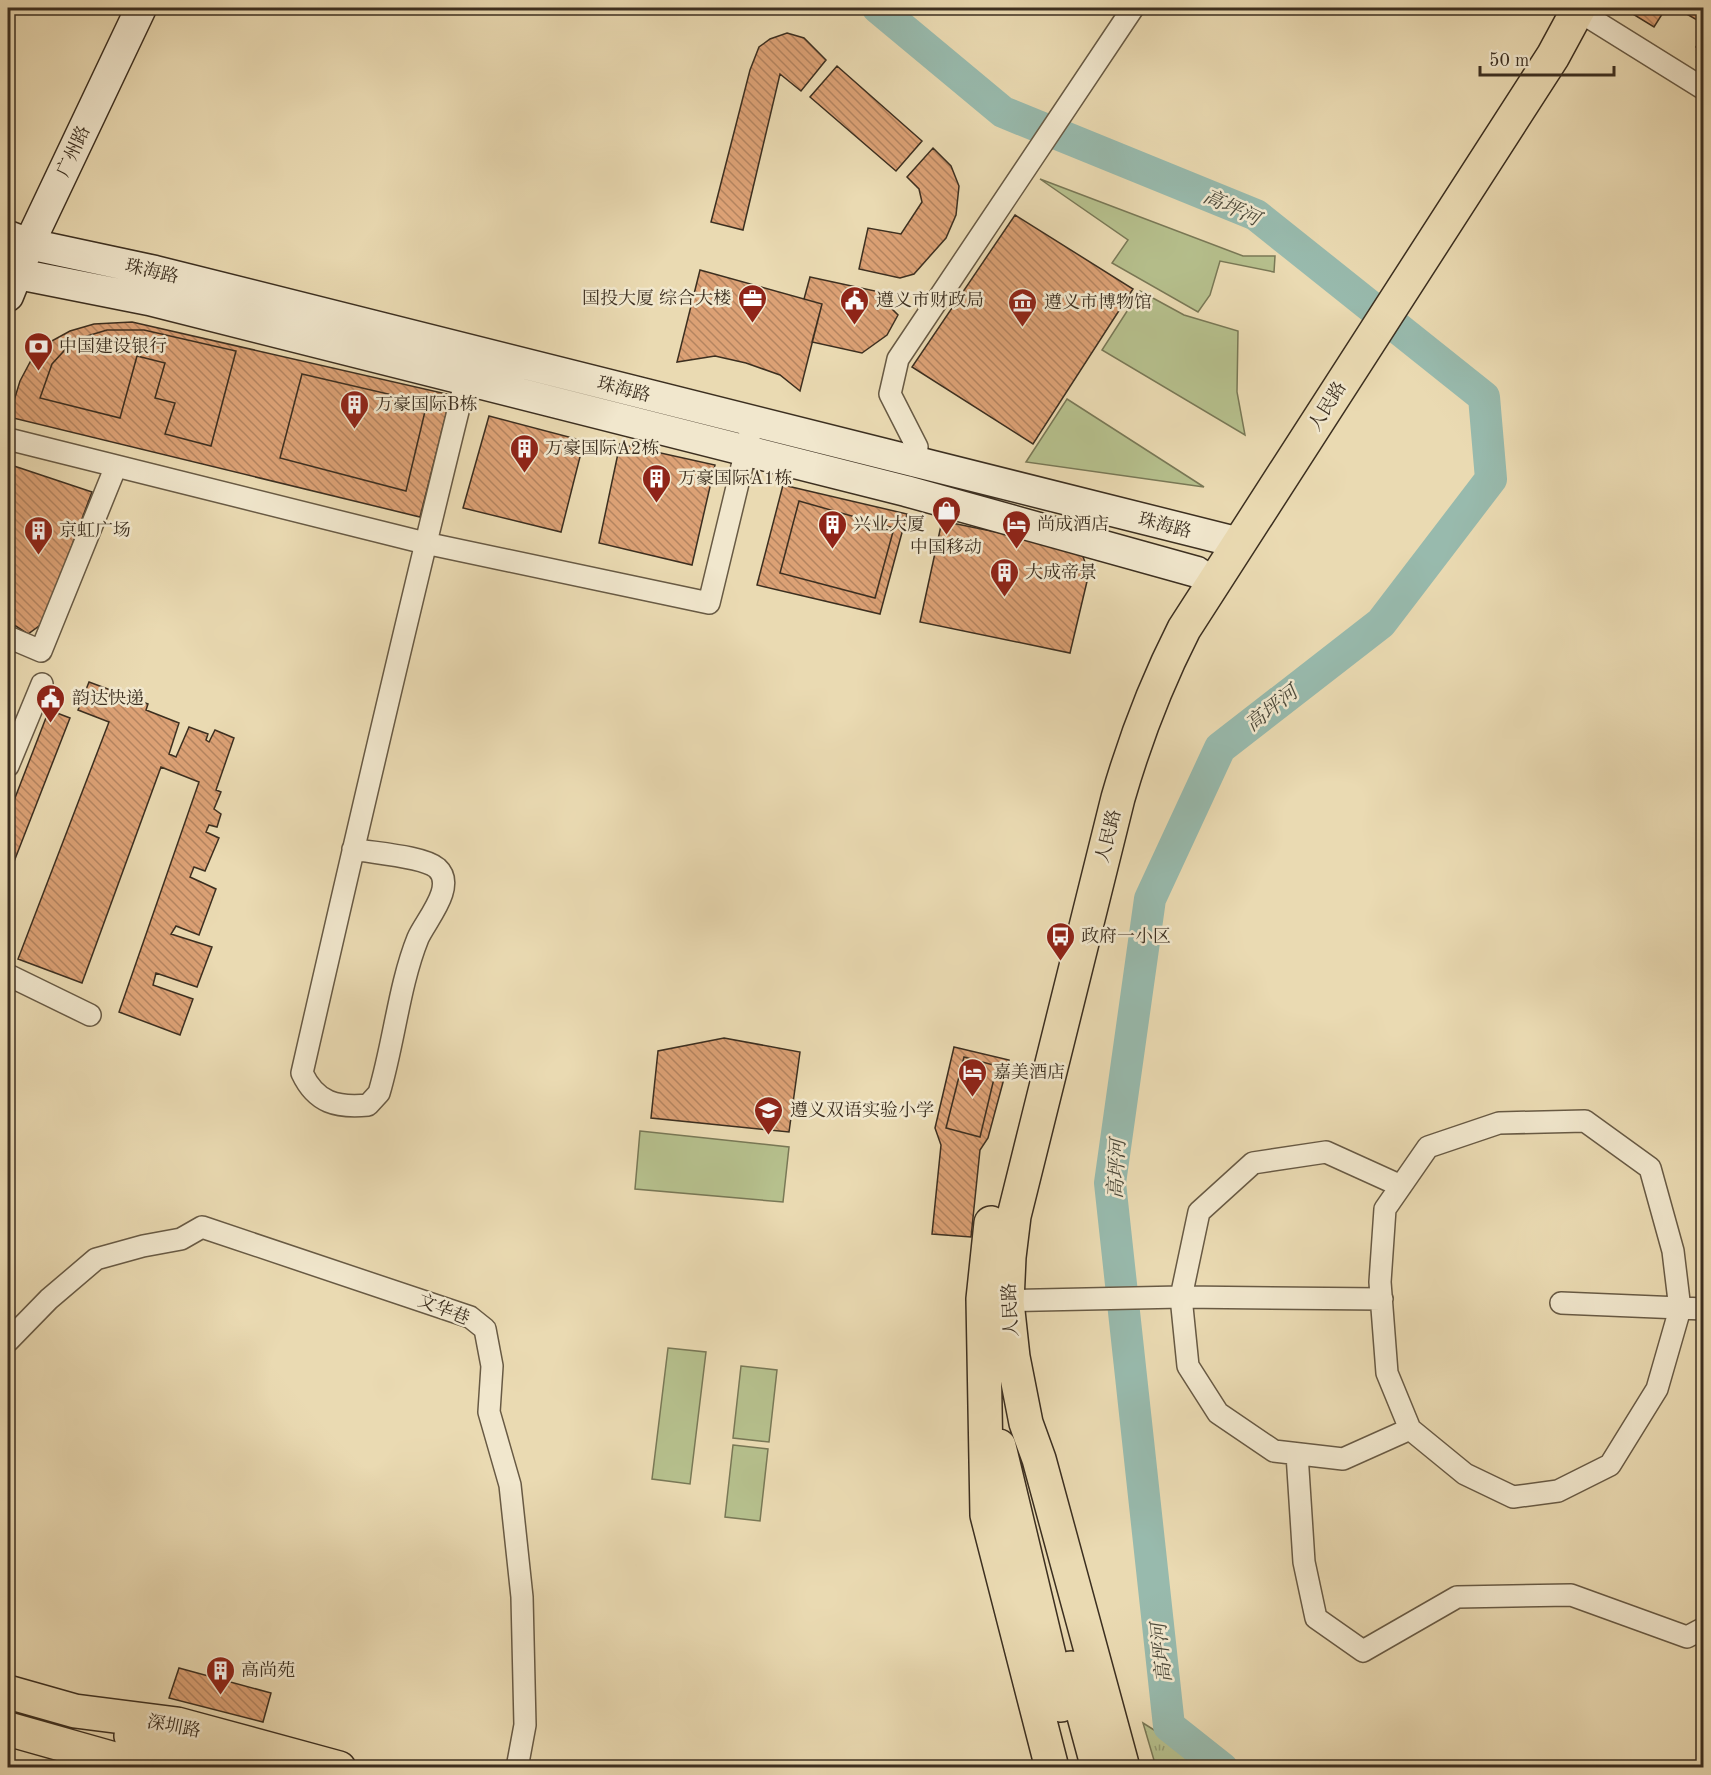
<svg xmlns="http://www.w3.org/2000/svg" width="1711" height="1775" viewBox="0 0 1711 1775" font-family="'Old Standard TT','Noto Serif SC',serif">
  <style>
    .green { fill: #b6c08d; stroke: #797856; stroke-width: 1.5 }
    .park { fill: url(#park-tufts); stroke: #797856; stroke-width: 1.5 }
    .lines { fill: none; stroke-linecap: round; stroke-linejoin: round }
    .river { stroke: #98baad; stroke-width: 32 }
    .building { fill: url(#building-back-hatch); stroke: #3c2f20; stroke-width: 1.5 }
    .street-casing { stroke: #685a44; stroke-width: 24 }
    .secondary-casing { stroke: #3c2f20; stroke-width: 33 }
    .primary-casing { stroke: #3c2f20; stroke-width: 36 }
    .highway-casing { stroke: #3c2f20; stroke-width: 36 }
    .street { stroke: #f1e7cd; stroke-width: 21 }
    .secondary { stroke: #f1e7cd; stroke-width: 30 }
    .primary { stroke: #eadab2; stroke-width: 33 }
    .highway { stroke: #eadab2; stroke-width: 33 }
    .labels { text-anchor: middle; stroke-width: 5; stroke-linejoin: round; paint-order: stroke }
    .street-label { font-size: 18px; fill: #3c2f20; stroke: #f1e7cd }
    .poi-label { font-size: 18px; fill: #3c2f20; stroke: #f1e7cd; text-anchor: start }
    .water-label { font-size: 20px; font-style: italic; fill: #4e4b3c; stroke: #f1e7cd }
  </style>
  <defs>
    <pattern id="park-tufts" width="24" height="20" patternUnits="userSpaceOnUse" patternTransform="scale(1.5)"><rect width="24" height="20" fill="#b6c08d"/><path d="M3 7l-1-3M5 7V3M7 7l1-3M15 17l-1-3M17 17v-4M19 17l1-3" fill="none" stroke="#959c73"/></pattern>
    <pattern id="building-back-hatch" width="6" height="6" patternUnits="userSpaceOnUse" patternTransform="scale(1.5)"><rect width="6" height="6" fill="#dca175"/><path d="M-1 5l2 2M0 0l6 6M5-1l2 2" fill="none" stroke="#b48460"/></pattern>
  </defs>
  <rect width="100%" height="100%" fill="#eadab2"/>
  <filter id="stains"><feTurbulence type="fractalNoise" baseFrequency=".00333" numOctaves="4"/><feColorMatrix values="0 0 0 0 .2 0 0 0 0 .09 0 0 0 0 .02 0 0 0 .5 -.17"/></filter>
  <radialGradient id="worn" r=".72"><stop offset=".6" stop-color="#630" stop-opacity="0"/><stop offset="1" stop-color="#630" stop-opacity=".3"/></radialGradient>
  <path class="green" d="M1040 179 1243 256H1275L1274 272 1220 261 1210 295 1198 312 1112 263 1128 240Z
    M1140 291 1184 315 1238 331 1237 392 1245 435 1102 350Z
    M1067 399 1204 487 1026 462Z
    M640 1131 789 1147 783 1202 635 1189Z
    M668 1348 706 1352 690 1484 652 1479Z
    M741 1366 777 1370 769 1442 733 1438Z
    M733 1445 768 1449 760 1521 725 1517Z"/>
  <path class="park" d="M1143 1723 1213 1767H1156Z"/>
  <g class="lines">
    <path class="river" d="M878 8 1003 112 1256 215 1484 397 1491 479 1381 623 1220 748 1150 899 1110 1183 1169 1726 1222 1768"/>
  </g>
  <path class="building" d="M1623 8H1666L1654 27Z
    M1676 8H1704V24Z
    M1704 32V52L1696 47Z
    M787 33 804 38 826 60 801 91 780 74 743 230 711 222 750 70 759 47 770 39Z
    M837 66 922 141 896 171 810 97Z
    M933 148 951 166 959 186 956 215 946 238 914 274 900 278 859 269 868 228 901 234 922 202 919 189 907 177Z
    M1015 215 1133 289 1033 444 912 367Z
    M700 270 822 304 800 391 780 375 746 363 715 356 677 362Z
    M810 277 889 294 888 305 898 315 887 335 862 353 812 342 822 304 804 299Z
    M132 322 451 395 420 517 9 417 20 381 37 349 70 331 94 324Z
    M107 330H144L236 351 211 446 165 434 175 403 155 398 165 363 137 356 120 418 40 398 52 364 74 340Z
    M302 374 427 403 406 491 280 458Z
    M489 416 584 441 561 532 463 508Z
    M620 444 715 465 692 565 599 543Z
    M8 464 92 492 43 623 28 634 8 621Z
    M783 485 907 514 880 614 757 585Z
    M799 501 894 528 875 598 780 573Z
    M942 521 1070 547 1082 554 1089 573 1070 653 920 622Z
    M89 682 148 704 146 710 179 723 169 754 176 757 189 727 208 734 206 740 209 742 215 730 234 738 216 790 221 792 214 809 221 814 217 827 209 825 206 832 219 838 205 871 194 867 190 877 216 889 199 935 176 926 171 934 212 947 197 987 156 973 153 985 193 999 180 1035 119 1012 199 782 161 767 82 983 18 959 109 722 78 710Z
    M49 710 70 718 8 877V816Z
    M724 1038 800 1052 789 1132 651 1118 658 1051Z
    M954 1047 1009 1060 988 1138 980 1150 971 1237 932 1234 941 1145 935 1128Z
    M964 1057 997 1066 980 1137 946 1128Z
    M179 1668 271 1693 263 1722 169 1698Z"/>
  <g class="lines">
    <defs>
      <path id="street" d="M1574 8 1704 89
        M8 439 425 543 709 603 753 421
        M914 461 917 447 890 394 898 359 1133 8
        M8 637 41 651 116 466
        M8 766 42 684
        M353 849C372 853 423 856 437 868 457 886 426 920 418 938 399 985 394 1043 379 1093L368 1105C337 1108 316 1103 302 1073 357 832 413 591 473 351
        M8 975 90 1015
        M1585 1121 1650 1168 1673 1251 1680 1309 1657 1389 1610 1465 1558 1491 1513 1497 1465 1474 1410 1429 1387 1373 1380 1282 1385 1209 1428 1147 1499 1123Z
        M1401 1186 1326 1152 1253 1163 1199 1212 1181 1297 1188 1366 1218 1413 1274 1451 1343 1459 1410 1429
        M995 1301 1181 1297 1382 1299
        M1561 1303 1704 1309
        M8 1341 49 1299 96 1259 143 1246 181 1239 202 1227 470 1317 485 1329 492 1366 489 1412 510 1485 522 1597 525 1725 517 1768
        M1297 1454 1304 1562 1316 1618 1363 1651 1457 1597 1571 1595 1687 1637 1704 1628"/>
      <path id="secondary" d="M8 236 29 244 155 271 1240 543
        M8 272 149 300 906 491 1197 572 1213 583
        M8 296 29 244 141 8"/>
      <path id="primary" d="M991 1223 983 1299 987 1515 1052 1768
        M999 1446 1061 1705
        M1071 1668 1098 1768
        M8 1692 75 1711 177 1724 339 1768
        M8 1729 146 1768
        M1123 1768 1039 1459 1026 1423 1013 1357 1007 1302 1009 1257 1014 1216 1118 798C1135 739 1156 684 1184 629L1553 56 1579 8"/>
      <path id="highway" d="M131 1736 252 1768"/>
    </defs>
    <use href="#street" class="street-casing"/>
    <use href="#secondary" class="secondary-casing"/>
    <use href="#primary" class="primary-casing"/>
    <use href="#highway" class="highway-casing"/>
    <use href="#street" class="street"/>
    <use href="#secondary" class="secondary"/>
    <use href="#primary" class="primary"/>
    <use href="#highway" class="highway"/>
  </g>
  <defs>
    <symbol id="office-pin" viewBox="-11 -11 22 30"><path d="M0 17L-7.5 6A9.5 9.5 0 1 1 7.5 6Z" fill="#8f2418" stroke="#f1e7cd"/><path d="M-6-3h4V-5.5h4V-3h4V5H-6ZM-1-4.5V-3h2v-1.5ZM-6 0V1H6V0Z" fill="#fff"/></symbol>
    <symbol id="civic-pin" viewBox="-11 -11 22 30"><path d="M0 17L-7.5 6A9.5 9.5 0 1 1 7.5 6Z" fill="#8f2418" stroke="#f1e7cd"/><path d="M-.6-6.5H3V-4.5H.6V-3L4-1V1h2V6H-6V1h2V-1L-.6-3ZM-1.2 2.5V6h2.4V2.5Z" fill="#fff"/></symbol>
    <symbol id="museum-pin" viewBox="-11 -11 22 30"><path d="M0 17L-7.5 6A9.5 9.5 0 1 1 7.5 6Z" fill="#8f2418" stroke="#f1e7cd"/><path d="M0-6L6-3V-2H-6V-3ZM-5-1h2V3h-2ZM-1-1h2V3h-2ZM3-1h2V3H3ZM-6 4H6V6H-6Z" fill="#fff"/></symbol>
    <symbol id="bank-pin" viewBox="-11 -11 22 30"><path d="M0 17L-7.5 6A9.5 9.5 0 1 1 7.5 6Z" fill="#8f2418" stroke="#f1e7cd"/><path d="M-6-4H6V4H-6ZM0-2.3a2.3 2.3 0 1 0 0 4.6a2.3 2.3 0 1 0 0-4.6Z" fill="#fff"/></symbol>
    <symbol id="building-pin" viewBox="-11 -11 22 30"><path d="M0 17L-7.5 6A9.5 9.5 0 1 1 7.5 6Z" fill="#8f2418" stroke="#f1e7cd"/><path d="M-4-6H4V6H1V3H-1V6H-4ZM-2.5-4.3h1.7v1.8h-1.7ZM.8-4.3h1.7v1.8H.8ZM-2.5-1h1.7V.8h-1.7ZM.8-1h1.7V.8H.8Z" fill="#fff"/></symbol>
    <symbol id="shop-pin" viewBox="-11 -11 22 30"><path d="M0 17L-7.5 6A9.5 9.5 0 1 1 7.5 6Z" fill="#8f2418" stroke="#f1e7cd"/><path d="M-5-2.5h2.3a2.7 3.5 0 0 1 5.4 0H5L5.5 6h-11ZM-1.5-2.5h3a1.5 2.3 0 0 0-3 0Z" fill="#fff"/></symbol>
    <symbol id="hotel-pin" viewBox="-11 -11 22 30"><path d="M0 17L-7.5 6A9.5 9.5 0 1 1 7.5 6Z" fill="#8f2418" stroke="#f1e7cd"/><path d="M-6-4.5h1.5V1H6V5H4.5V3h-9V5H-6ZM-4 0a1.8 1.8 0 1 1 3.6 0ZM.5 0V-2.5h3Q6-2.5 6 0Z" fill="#fff"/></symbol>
    <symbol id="bus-pin" viewBox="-11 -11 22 30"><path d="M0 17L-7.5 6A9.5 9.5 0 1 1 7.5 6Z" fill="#8f2418" stroke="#f1e7cd"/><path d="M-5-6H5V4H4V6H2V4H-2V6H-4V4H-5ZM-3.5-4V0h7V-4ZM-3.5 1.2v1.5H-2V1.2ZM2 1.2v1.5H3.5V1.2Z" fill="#fff"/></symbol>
    <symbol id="school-pin" viewBox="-11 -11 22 30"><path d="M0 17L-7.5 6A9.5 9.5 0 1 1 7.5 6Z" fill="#8f2418" stroke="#f1e7cd"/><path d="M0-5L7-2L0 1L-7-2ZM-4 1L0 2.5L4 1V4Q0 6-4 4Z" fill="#fff"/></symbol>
  </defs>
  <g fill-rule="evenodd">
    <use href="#office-pin" x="736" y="282" width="33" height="45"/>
    <use href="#civic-pin" x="838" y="284" width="33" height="45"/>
    <use href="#museum-pin" x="1006" y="286" width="33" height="45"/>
    <use href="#bank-pin" x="22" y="330" width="33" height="45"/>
    <use href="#building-pin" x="338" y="388" width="33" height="45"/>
    <use href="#building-pin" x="508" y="432" width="33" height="45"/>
    <use href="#building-pin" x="640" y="462" width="33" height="45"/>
    <use href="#shop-pin" x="930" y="494" width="33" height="45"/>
    <use href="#building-pin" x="816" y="508" width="33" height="45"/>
    <use href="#hotel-pin" x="1000" y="508" width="33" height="45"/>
    <use href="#building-pin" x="22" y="514" width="33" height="45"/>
    <use href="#building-pin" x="988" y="556" width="33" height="45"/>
    <use href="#civic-pin" x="34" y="682" width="33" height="45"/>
    <use href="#bus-pin" x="1044" y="920" width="33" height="45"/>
    <use href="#hotel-pin" x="956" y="1056" width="33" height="45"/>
    <use href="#school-pin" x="752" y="1094" width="33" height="45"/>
    <use href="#building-pin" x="204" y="1654" width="33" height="45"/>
  </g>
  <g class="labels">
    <g class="street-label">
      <text transform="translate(73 151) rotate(-65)" y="6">广州路</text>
      <text transform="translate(152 271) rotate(13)" y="6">珠海路</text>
      <text transform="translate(624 389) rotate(14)" y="6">珠海路</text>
      <text transform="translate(1327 406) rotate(-58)" y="6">人民路</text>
      <text transform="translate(1165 525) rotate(14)" y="6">珠海路</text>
      <text transform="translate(1108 836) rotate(-76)" y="6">人民路</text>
      <text transform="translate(444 1309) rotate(22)" y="6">文华巷</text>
      <text transform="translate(1010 1310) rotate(-93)" y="6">人民路</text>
      <text transform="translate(174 1726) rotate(11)" y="6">深圳路</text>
    </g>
    <g class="poi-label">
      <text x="731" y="304" text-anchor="end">国投大厦 综合大楼</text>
      <text x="876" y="306">遵义市财政局</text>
      <text x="1044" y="308">遵义市博物馆</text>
      <text x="59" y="352">中国建设银行</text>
      <text x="375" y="410">万豪国际B栋</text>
      <text x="545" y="454">万豪国际A2栋</text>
      <text x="678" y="484">万豪国际A1栋</text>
      <text x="853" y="530">兴业大厦</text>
      <text x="1037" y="530">尚成酒店</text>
      <text x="59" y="536">京虹广场</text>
      <text x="946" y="553" text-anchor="middle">中国移动</text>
      <text x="1025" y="578">大成帝景</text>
      <text x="72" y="704">韵达快递</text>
      <text x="1081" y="942">政府一小区</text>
      <text x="993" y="1078">嘉美酒店</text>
      <text x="790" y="1116">遵义双语实验小学</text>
      <text x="241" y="1676">高尚苑</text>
    </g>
    <g class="water-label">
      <text transform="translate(1232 207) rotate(25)" y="7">高坪河</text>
      <text transform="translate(1271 708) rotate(-38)" y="7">高坪河</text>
      <text transform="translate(1116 1169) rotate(-87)" y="7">高坪河</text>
      <text transform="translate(1161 1653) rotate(-96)" y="7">高坪河</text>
    </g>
  </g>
  <rect width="1711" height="1775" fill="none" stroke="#eadab2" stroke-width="30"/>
  <rect x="9" y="9" width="1693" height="1757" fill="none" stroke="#3c2f20" stroke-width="3"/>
  <rect x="15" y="15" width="1681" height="1745" fill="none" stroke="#3c2f20" stroke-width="1.5"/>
  <path d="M1480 66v9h134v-9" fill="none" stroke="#3c2f20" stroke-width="3"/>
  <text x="1489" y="66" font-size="18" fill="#3c2f20" stroke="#f1e7cd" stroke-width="4.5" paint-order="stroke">50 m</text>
  <rect width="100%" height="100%" filter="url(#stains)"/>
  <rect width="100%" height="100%" fill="url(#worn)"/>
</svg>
